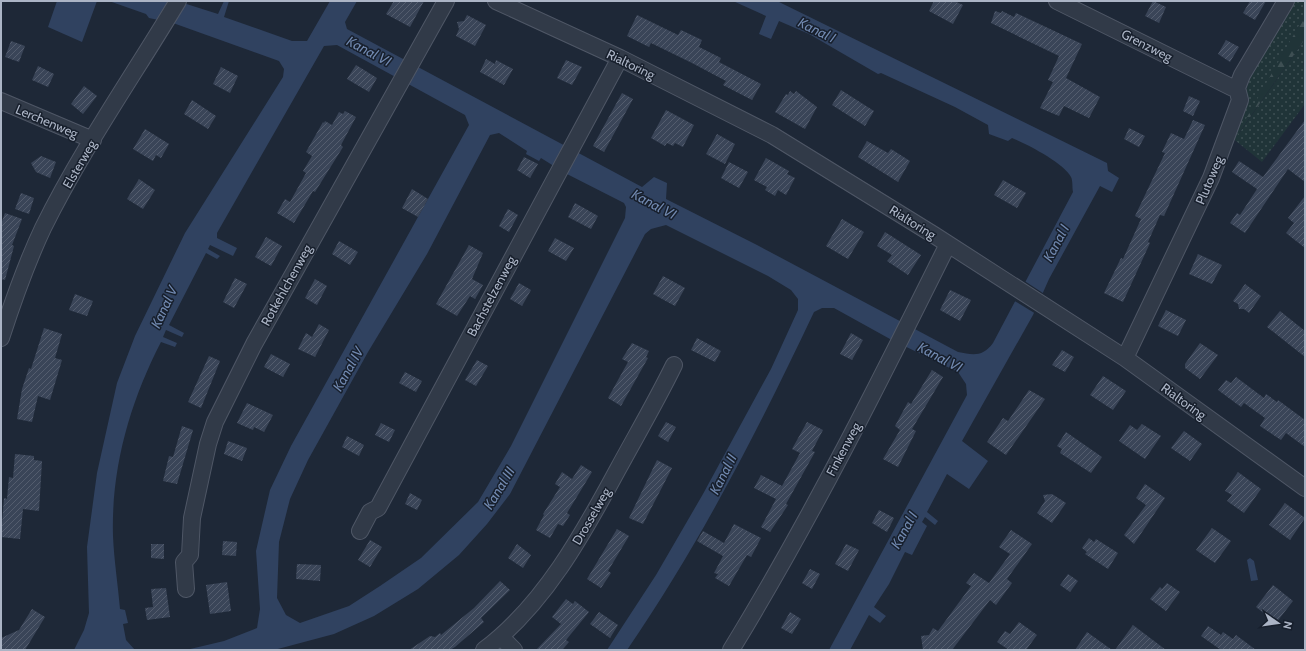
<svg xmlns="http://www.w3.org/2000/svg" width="1306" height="651" viewBox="0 0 1306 651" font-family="Cabin,sans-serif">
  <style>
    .grass { fill: url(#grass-dots) }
    .forest { fill: url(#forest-firs) }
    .water { fill: #304260; fill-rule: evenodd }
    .pier { fill: #1e2837 }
    .building { fill: url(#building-hatch) }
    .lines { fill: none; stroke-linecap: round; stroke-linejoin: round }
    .street-casing { stroke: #4f5766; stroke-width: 18 }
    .street { stroke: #313a48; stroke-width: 16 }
    .labels { text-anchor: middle; stroke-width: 3; stroke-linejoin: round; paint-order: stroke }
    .street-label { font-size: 13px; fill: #abb4c5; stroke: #171f2c }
    .water-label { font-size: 14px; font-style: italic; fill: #7189b0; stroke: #171f2c }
  </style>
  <defs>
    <pattern id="grass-dots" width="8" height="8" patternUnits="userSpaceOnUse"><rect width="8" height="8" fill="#203438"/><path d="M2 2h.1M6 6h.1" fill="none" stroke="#3e4f53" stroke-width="1.8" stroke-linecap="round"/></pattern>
    <pattern id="forest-firs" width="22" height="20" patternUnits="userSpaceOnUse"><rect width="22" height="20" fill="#203438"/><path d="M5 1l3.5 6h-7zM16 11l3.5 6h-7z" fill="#3e4f53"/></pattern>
    <pattern id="building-hatch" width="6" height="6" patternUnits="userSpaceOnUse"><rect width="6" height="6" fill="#3a4558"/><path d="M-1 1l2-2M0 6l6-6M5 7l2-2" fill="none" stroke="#545d6e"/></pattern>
  </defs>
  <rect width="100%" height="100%" fill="#1e2837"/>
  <path class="grass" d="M1291 1H1305V15L1238 135 1305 39V61L1303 64 1305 66V104L1262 162 1231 137 1254 66Z"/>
  <path class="forest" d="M1305 15V39L1234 140Z"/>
  <path class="water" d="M57 1H97L82 42 48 27Z
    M109 1H177L218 14 224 1H229L224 17 292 41H307L330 1H357L345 22 347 29 642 187 654 177 667 183 666 199 757 245 958 352C973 355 983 357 993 343L1073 192C1072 187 1073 181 1071 177 1064 163 1027 144 1012 138L1008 141 989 134 988 125 955 107 881 73 878 74 809 34 779 21 771 39 759 34 766 16 733 1H777L1107 163 1108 171 1119 178 1112 192 1100 186 1049 279 1033 315 962 441 988 461 969 489 947 474 927 512 938 521 935 525 925 517 922 522 927 526 912 555 905 552 889 584 874 607 886 616 880 623 869 615 850 650H829L967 395 966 384 958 372 890 339 834 308H822L814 312C759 428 700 544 627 650H607L656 575 703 494 771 369 798 310V299L791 290 768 276 666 225 651 229 645 234 510 494 487 524 459 555 418 589 374 616 334 634 274 650H186L224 641 257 628 260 609 256 551 270 490 291 446 469 125 465 115 337 45 324 46 217 233V238L237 248 233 256 210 245 208 249 220 256 217 259 206 253 169 325 184 333 182 337 166 330 163 337 177 343 175 347 161 342C130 402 111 468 113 536 114 560 118 585 120 609L125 610 128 623 123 624 126 640 135 650H74L84 630 89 613 87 547 97 473 117 383 135 336 185 233 283 77 284 69 279 61 173 23 149 18 146 14ZM499 133 527 151 526 154 539 161 541 158 565 173 624 203 626 207 625 218 511 446 478 502 421 558 380 586 349 606 300 623 286 615 277 598 279 542 290 499 308 460 368 352 427 254 490 135Z
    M1250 558 1254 561 1258 580 1251 581 1247 560Z"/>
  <path class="pier" d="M1023 280 1046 295 1036 314 1013 300Z"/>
  <path class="building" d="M394 1H424L410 27 386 14Z
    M934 1H954L963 5 953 24 929 11Z
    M1153 1 1166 7 1159 23 1145 16Z
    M1250 1H1266L1255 20 1243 13Z
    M995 11 1001 13 1002 11 1014 17 1016 13 1082 44 1066 78 1100 97 1089 118 1064 106 1059 116 1040 108 1053 82 1048 80 1059 56 991 23Z
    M467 15 486 25 475 46 456 36 459 29 457 22 464 21Z
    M637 15 678 35 681 30 702 40 699 47 721 58 719 62 761 84 752 100 723 85 726 81 692 63 651 43 649 47 627 36Z
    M1226 40 1239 47 1230 62 1218 54Z
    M11 41 25 46 19 62 5 57Z
    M486 59 495 64 496 60 513 69 504 85 480 72Z
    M566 60 582 67 572 85 557 78Z
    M356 65 377 78 369 92 347 79Z
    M38 66 54 74 48 87 32 80Z
    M221 67 238 76 230 93 213 84Z
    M84 86 97 96 83 114 71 104Z
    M841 90 874 111 865 126 832 105Z
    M790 91 794 94 796 91 817 107 805 129 775 112 786 94 788 95Z
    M622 93 633 99 604 152 593 146Z
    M1189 96 1200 101 1193 116 1183 111Z
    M192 100 216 116 208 129 184 114Z
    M666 110 694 125 683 147 675 143 673 146 667 143 665 146 651 138Z
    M345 111 356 117 341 145 343 147 315 192 313 191 294 223 277 213 285 199 290 202 306 173 303 171 312 156 306 152 323 122 324 123 325 121 332 125 339 112 343 114Z
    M1193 120 1205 125 1164 216 1160 215 1148 242 1150 243 1123 302 1104 293 1121 258 1123 259 1141 219 1135 216 1165 153 1162 152 1171 133 1184 139Z
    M1305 120V182L1288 169 1245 233 1230 223 1237 213 1240 215 1257 189 1232 172 1239 161 1263 177Z
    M1129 128 1145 136 1139 147 1124 139Z
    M145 129 169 144 161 158 156 155 153 161 133 149Z
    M717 134 735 144 725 164 706 154Z
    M867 141 888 153 891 149 910 161 898 182 858 157Z
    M41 156 56 162 50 178 36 172 31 163Z
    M524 157 538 164 530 178 517 170Z
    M766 158 789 171 787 174 795 178 786 195 778 190 775 196 765 190 767 187 754 180Z
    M729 162 748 172 739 188 721 178Z
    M139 179 155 190 143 209 127 199Z
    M1003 180 1026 193 1017 208 994 195Z
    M412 189 428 199 418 217 402 208Z
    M21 193 34 198 29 214 15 209Z
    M1305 196V248L1286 233 1294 223 1288 218Z
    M575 203 598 216 591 229 568 217Z
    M508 209 518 215 509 232 499 226Z
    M5 213 22 219 12 245 14 246 5 280 1 279V224Z
    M842 219 864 232 848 259 826 246Z
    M885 232 921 255 908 275 887 261 892 255 877 246Z
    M266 237 282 246 271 266 255 257Z
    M555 238 574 248 566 261 548 251Z
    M339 241 358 252 350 265 332 254Z
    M469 245 483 253 472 279 483 285 475 299 470 296 457 316 436 304Z
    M1198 254 1222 265 1212 284 1189 274Z
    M663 276 685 288 675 306 653 294Z
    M235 278 247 284 234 308 223 302Z
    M315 279 327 286 317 305 305 298Z
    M519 283 531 290 522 306 510 299Z
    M1245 284 1261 296 1249 313 1244 309H1239L1238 304 1233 301Z
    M950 290 971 300 960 321 940 310Z
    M75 294 93 301 87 316 69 310Z
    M1166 310 1186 320 1178 336 1158 326Z
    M1280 311 1305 331V357L1267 327Z
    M319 324 329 330 315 357 298 349 306 333 312 337Z
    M44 328 62 334 55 358 62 360 50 400 38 396 32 422 17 419 22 389 29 368 31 369Z
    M851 333 863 340 852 360 840 354Z
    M697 338 721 351 715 362 691 350Z
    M632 343 649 351 646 357 648 358 621 406 608 398 628 362 622 359Z
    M1200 343 1218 355 1200 379 1185 368V364Z
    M1062 350 1074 357 1065 372 1052 365Z
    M271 354 290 364 283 377 264 367Z
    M209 356 220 361 201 408 188 402Z
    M477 360 488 366 476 386 465 380Z
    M932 370 943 377 912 429 916 431 898 467 883 459 900 430 895 426 908 402 911 404Z
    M405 372 422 381 416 392 399 383Z
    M1103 376 1126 391 1113 410 1090 395Z
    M1236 377 1264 398 1266 394 1277 402 1278 400 1305 420V447L1286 433 1281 440 1260 426 1265 418 1244 403 1241 407 1218 390 1226 380 1231 383Z
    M1029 390 1045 399 1006 455 987 442 1003 418 1008 421Z
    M247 403 273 415 264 432 254 427 253 430 237 423Z
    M666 422 676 427 668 442 658 436Z
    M807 422 823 430 812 451 815 452 786 504 788 505 770 532 761 527 776 499 754 488 761 475 782 486 800 453 792 449Z
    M381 423 395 430 389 442 375 435Z
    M1142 424 1161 436 1145 459 1119 441 1130 425 1137 430Z
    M182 426 193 430 177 484 163 481 169 456 173 457Z
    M1184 431 1202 444 1190 461 1171 448Z
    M1066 432 1102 457 1091 473 1060 453 1062 449 1057 446Z
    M347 436 364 445 359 456 342 447Z
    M228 441 247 448 242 461 224 454Z
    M15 454 34 456V460L42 461 39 511 23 509 20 539 1 537 4 498 7 499 9 477 13 478Z
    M657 460 672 468 643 524 629 518Z
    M581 465 592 472 567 513 570 515 563 526 558 524 550 538 536 530 544 515 543 514 560 487 555 484 562 472 572 479Z
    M1238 472 1261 489 1244 513 1227 501 1232 495 1225 491Z
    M1145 484 1165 498 1134 544 1124 535 1146 505 1136 498Z
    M410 493 422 500 417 510 405 504Z
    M1052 494 1066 503 1052 523 1037 513 1045 501 1043 495Z
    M1285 503 1305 518 1290 540 1269 525Z
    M879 510 894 518 887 532 872 523Z
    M734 524 761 538 751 557 747 555 729 586 715 578 718 574 714 573 723 556 697 541 703 531 724 543Z
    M1212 528 1231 541 1215 563 1196 550Z
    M617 529 629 536 608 571 611 573 601 588 587 579Z
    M1011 530 1032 544 1007 579 1012 583 996 605 990 600 952 650H923L921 636 929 635 933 628 938 631 971 586 966 583 974 573 989 583 1010 554 999 547Z
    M1089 538 1094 542 1096 539 1118 553 1108 569 1085 554 1087 552 1082 548Z
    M370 540 382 547 370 567 358 560Z
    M223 541 237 542 236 556 222 555Z
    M151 544H164V559L151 558Z
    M517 544 531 555 523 568 508 558Z
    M846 544 859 550 848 571 835 564Z
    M297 564 321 565 320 581 296 579Z
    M810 569 820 574 812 589 802 583Z
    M1068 574 1078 581 1070 592 1060 585Z
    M500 581 510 590 481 618 484 622 455 647 450 650H409L430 636 435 637 440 633 441 635 474 608Z
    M227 582 231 611 210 614 206 585Z
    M1167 583 1180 592 1166 611 1150 599 1160 587 1162 589Z
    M1273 585 1293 601 1276 623 1256 607Z
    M166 588 170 617 147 620 145 608 153 607 151 589Z
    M566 599 573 604 575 601 589 612 566 640 569 642 562 650H536L561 624 552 617Z
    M32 609 45 617 25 650H1V638L19 630Z
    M599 612 618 625 610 638 590 624Z
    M790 612 801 619 792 634 781 628Z
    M1019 622 1037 635 1026 650H1009L997 642 1005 631 1010 634Z
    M1133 625 1166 650H1115Z
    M1208 626 1221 635 1223 632 1233 639 1236 635 1256 650H1221L1201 636Z
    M1087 632 1112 650H1075Z"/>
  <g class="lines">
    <defs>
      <path id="street" d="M496 1 620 58 772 135 934 235 1125 358 1305 488
        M1057 1 1233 88H1237
        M1 101 93 140
        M1 338C13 301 26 264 43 228 82 149 133 76 178 1
        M1125 358 1211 178 1240 100 1237 88 1242 75 1286 1
        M360 531 370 512 378 508 620 58
        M186 589 184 562 190 555 192 518 208 444 215 422 254 344 446 1
        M501 637 514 650
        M484 650C544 605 583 534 618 469 637 434 657 400 674 365
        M731 650C811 519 880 381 948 244"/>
    </defs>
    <use href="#street" class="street-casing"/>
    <use href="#street" class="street"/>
  </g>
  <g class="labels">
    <g class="street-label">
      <text transform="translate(1147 45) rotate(27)" y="5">Grenzweg</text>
      <text transform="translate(631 64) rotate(26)" y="5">Rialtoring</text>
      <text transform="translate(47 121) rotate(23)" y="5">Lerchenweg</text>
      <text transform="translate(79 164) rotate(-60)" y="5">Elsterweg</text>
      <text transform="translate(1209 180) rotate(-67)" y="5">Plutoweg</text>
      <text transform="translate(913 222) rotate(32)" y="5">Rialtoring</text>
      <text transform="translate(286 285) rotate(-61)" y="5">Rotkehlchenweg</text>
      <text transform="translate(491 296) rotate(-62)" y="5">Bachstelzenweg</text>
      <text transform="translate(1184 401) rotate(36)" y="5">Rialtoring</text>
      <text transform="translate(843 449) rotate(-62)" y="5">Finkenweg</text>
      <text transform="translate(591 516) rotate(-60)" y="5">Drosselweg</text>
    </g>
    <g class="water-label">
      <text transform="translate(817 30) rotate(26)" y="5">Kanal I</text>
      <text transform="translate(369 51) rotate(28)" y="5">Kanal VI</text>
      <text transform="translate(654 204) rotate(28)" y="5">Kanal VI</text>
      <text transform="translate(1056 243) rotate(-62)" y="5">Kanal I</text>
      <text transform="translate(164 307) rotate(-65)" y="5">Kanal V</text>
      <text transform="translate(940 357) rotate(28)" y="5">Kanal VI</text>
      <text transform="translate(348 369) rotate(-61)" y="5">Kanal IV</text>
      <text transform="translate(723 474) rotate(-63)" y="5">Kanal II</text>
      <text transform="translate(499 488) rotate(-59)" y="5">Kanal III</text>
      <text transform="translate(904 530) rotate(-61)" y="5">Kanal I</text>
    </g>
  </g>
  <rect width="1306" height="651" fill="none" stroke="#abb4c5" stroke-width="4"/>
  <g transform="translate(1278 623) rotate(103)" stroke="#171f2c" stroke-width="3" paint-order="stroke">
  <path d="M0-3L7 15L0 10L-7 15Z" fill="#abb4c5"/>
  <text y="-6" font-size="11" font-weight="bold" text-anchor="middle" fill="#abb4c5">N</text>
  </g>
</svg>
